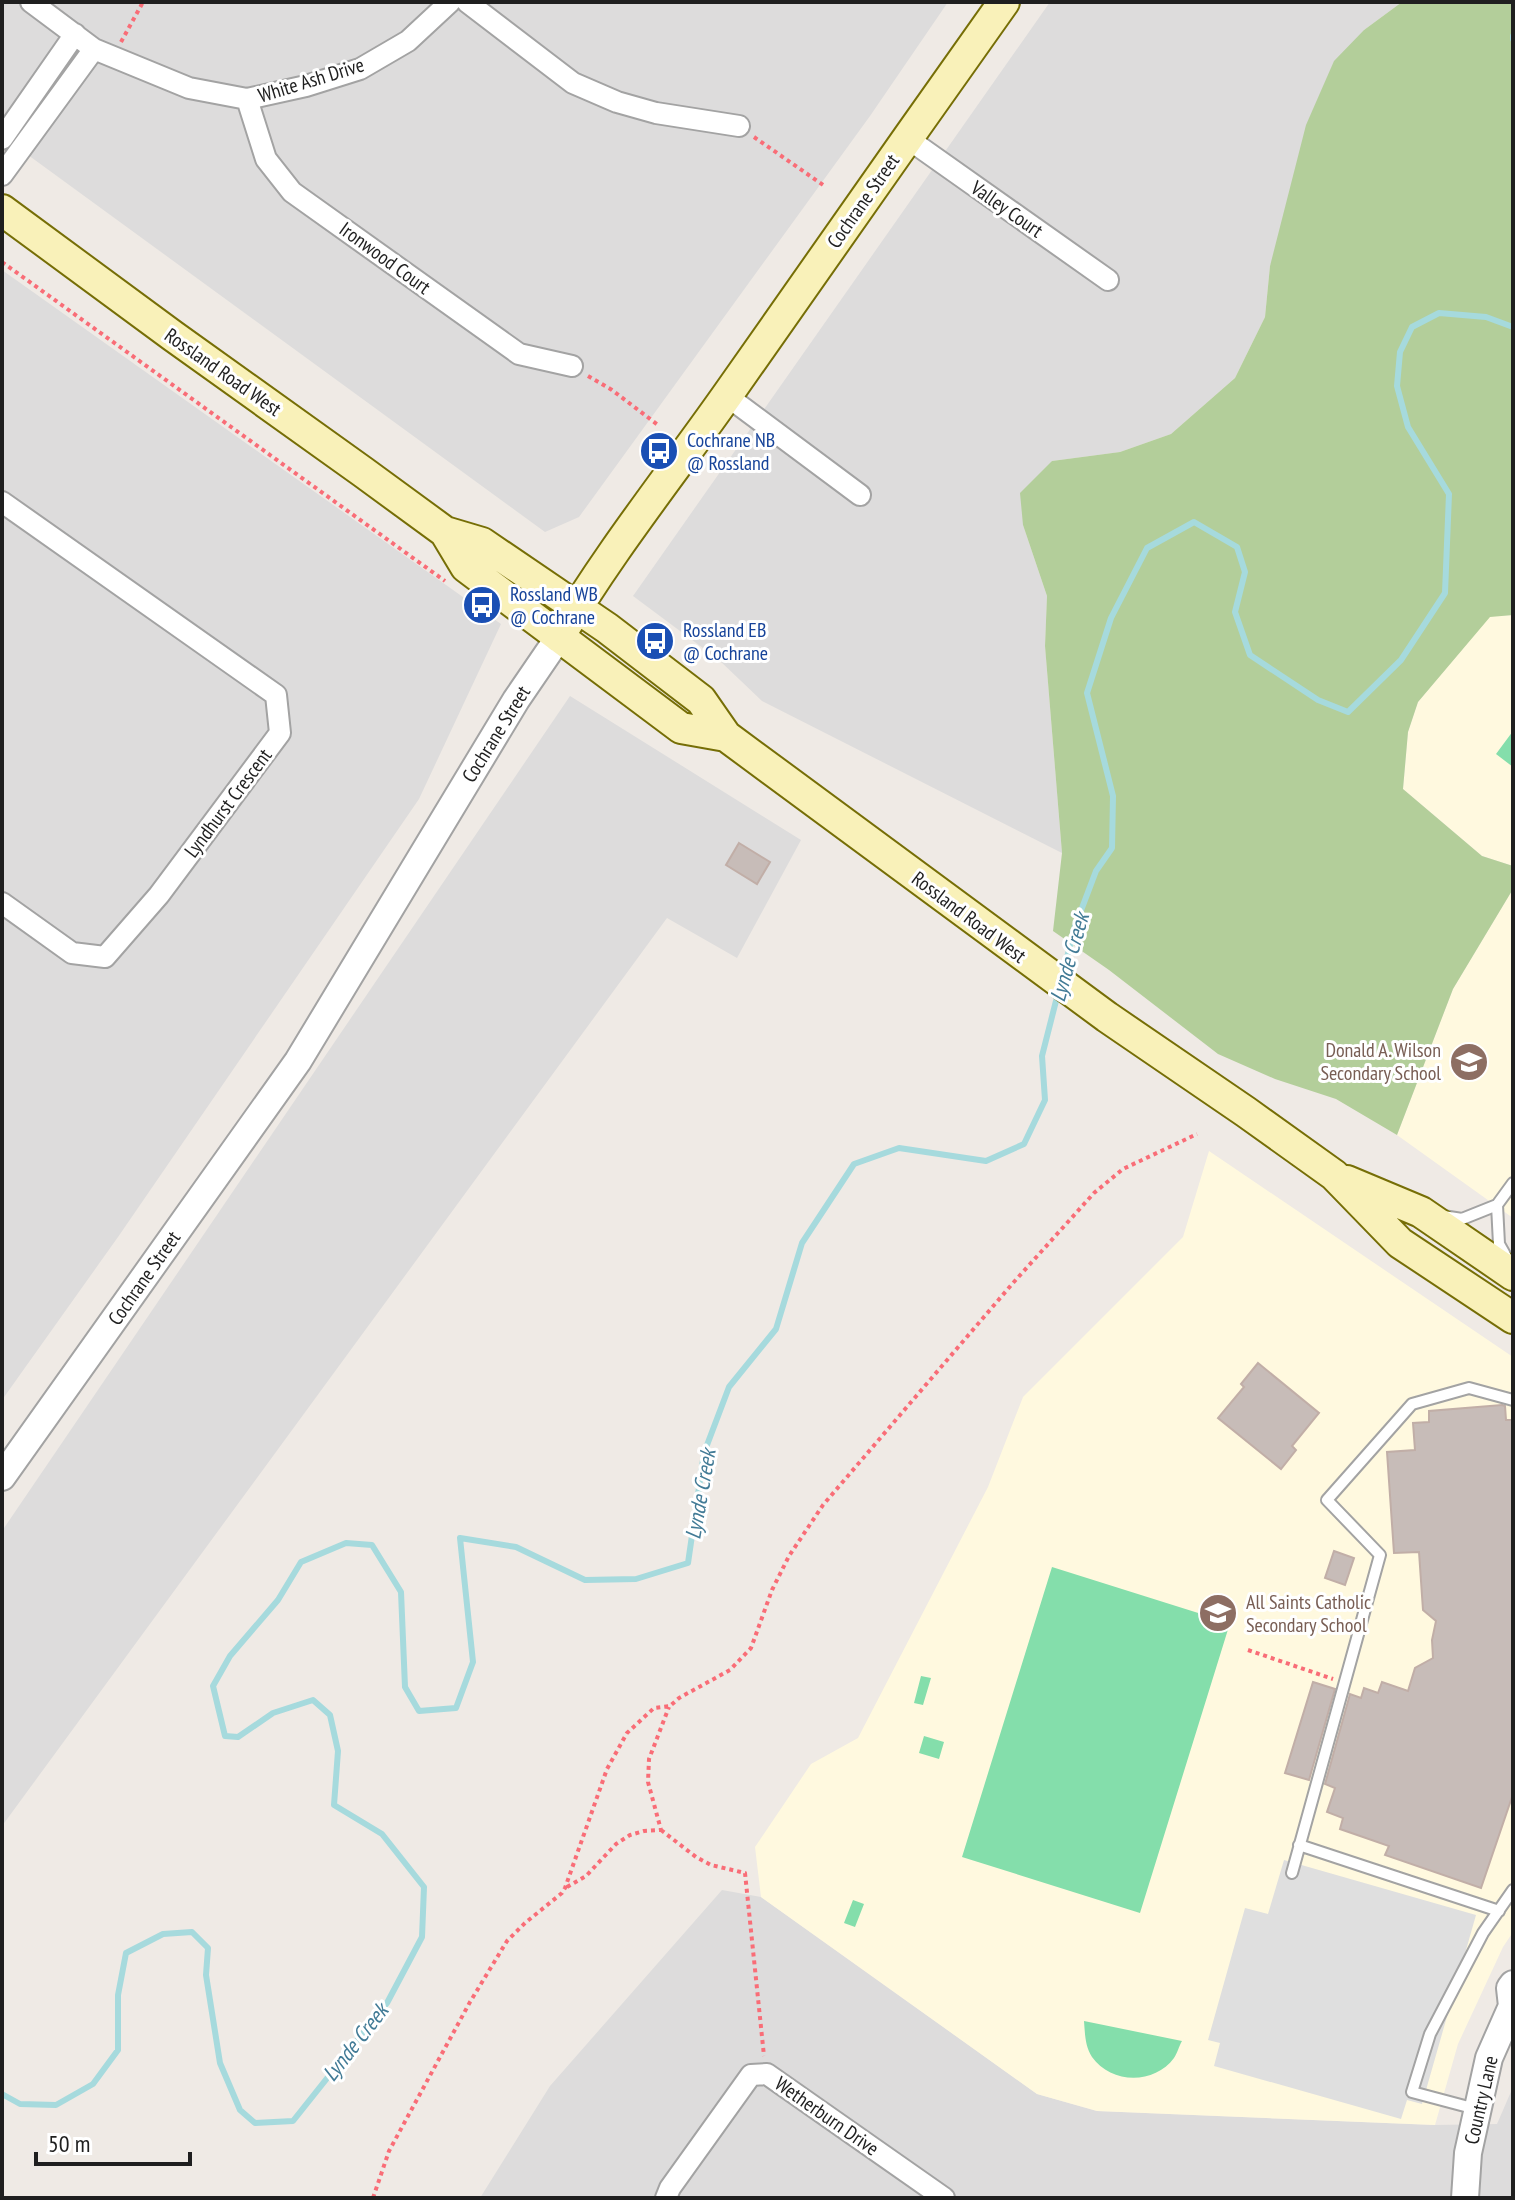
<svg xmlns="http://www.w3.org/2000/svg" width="1515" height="2200" viewBox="0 0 1515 2200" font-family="'PT Sans Narrow',sans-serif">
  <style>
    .residential { fill: #dddcdc }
    .education { fill: #fff9df }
    .forest { fill: #b3ce9a }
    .pitch { fill: #84deab }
    .parking { fill: #dfdfdf }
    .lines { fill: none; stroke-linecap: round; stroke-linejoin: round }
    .stream { stroke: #a6dadd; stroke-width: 6 }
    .building { fill: #c7bcb8; stroke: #c1aea7; stroke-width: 2 }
    .service-casing { stroke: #a3a3a3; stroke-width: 14 }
    .minor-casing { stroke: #a3a3a3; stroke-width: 24 }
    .tertiary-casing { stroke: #a3a3a3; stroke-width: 30 }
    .secondary-casing { stroke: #766e06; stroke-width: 34 }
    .path { stroke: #f96d77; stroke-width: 4; stroke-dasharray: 4 4; stroke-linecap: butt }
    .service { stroke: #fff; stroke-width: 10 }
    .minor { stroke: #fff; stroke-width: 20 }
    .tertiary { stroke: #fff; stroke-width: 26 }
    .secondary { stroke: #f9f1b9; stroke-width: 30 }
    .labels { text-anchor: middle; stroke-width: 6; stroke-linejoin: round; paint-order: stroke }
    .street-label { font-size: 20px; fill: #1f1f1f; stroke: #fff }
    .transit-label { font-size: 20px; fill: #164399; stroke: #fff; text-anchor: start }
    .education-label { font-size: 20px; fill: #785e54; stroke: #fff; text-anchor: end }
    .water-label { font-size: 22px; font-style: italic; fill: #427b96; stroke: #fff }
  </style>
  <rect width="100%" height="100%" fill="#efeae5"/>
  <path class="residential" d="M2 2H948L870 116 579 517 545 532 2 136Z
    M1050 2H1402L1364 30 1270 266 1265 317 1235 378 1171 434 1120 452 1052 461 1023 525 1047 596 1045 646 1062 853 762 701 719 660 633 596Z
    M2 270 501 624 419 799 118 1237 2 1400Z
    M570 696 801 840 737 958 667 918 2 1826V1531Z
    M722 1890 761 1897 1037 2094 1097 2111 1434 2125 1497 2124 1513 2087V2198H480L550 2086Z"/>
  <path class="education" d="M1513 615V866L1482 856 1403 789 1408 732 1418 702 1490 616Z
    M1513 889V1218L1397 1135 1453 989Z
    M1209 1151 1513 1357V1932L1503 1947 1458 2044 1435 2125 1097 2111 1037 2094 761 1897 755 1847 811 1764 858 1738 988 1487 1023 1397 1183 1237Z"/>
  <path class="forest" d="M1402 2H1513V615L1490 617 1418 702 1408 732 1403 789 1482 856 1513 866V889L1453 989 1397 1135 1336 1099 1275 1079 1218 1054 1109 970 1053 931 1062 853 1045 646 1047 596 1023 525 1020 493 1052 461 1120 452 1171 434 1235 378 1265 317 1270 266 1306 125 1334 61 1364 30Z"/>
  <path class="pitch" d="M1513 731V767L1496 754Z
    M1052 1567 1230 1623 1140 1913 962 1857Z
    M921 1676 931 1678 923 1705 914 1703Z
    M924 1736 944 1742 939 1759 919 1753Z
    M853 1900 864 1904 855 1927 844 1923Z
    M1084 2021 1182 2041C1179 2046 1177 2054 1174 2058 1154 2085 1111 2084 1092 2057 1085 2046 1085 2034 1084 2021Z"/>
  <path class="parking" d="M1284 1860 1476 1915 1422 2104 1407 2100 1401 2119 1214 2066 1220 2043 1208 2040 1245 1908 1268 1914Z"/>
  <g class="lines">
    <path class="stream" d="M1513 36V39
      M1063 974 1074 929 1096 871 1112 848 1113 796 1087 693 1111 618 1147 548 1194 522 1237 547 1245 572 1235 612 1250 655 1318 700 1348 712 1401 660 1445 593 1449 494 1408 427 1397 386 1400 352 1412 327 1439 313 1486 317 1513 327
      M2 2094 20 2104 56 2105 93 2084 118 2050V1995L126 1953 163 1934 192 1932 208 1948 206 1975 220 2063 240 2110 255 2123 293 2121 387 2003 422 1937 424 1887 382 1834 334 1805 338 1751 330 1715 313 1700 273 1713 238 1737 225 1736 213 1686 230 1656 278 1600 301 1562 346 1543 372 1545 401 1592 405 1687 419 1711 456 1708 473 1662 460 1538 516 1547 585 1580 636 1579 688 1563 704 1453 729 1387 776 1329 802 1243 854 1164 899 1148 986 1161 1024 1144 1045 1100 1042 1056 1058 993"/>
  </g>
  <path class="building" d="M739 843 770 862 757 884 726 865Z
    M1258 1363 1319 1413 1292 1446 1296 1450 1281 1469 1218 1418 1244 1387 1241 1384Z
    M1502 1405 1505 1406 1506 1420H1513V1794L1481 1888 1385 1855 1389 1846 1340 1829 1343 1818 1327 1812 1335 1788 1325 1784 1350 1694 1361 1698 1364 1688 1378 1693 1382 1682 1408 1691 1415 1668 1433 1658 1432 1640 1436 1621 1423 1610 1419 1552 1394 1553 1387 1452 1415 1450 1413 1423 1429 1422V1411Z
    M1334 1551 1354 1558 1345 1585 1325 1578Z
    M1313 1682 1335 1689 1309 1780 1285 1773Z"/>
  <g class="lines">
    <defs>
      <path id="service" d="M1497 1205 1499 1244 1508 1260
        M1443 1216 1462 1219 1497 1205 1513 1183
        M1299 1845 1499 1911
        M1292 1873 1380 1555 1327 1500 1412 1404 1469 1388 1513 1400
        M1476 2109 1412 2092 1430 2034 1483 1933 1513 1890"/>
      <path id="minor" d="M31 2 94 49 189 88 247 99 306 86 360 69 408 41 450 2
        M467 2 573 83 617 102 656 113 739 126
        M247 99 266 159 292 192 519 354 572 366
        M907 138 1108 280
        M2 139 75 34
        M2 175 94 49
        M727 396 860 495
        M2 502 276 695 280 733 159 895 105 957 72 953 2 903
        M666 2198 670 2188 751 2075 767 2074 944 2198"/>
      <path id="tertiary" d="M2 1477 298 1061 516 700 559 637
        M1465 2198 1468 2153 1489 2058 1512 2006 1510 1988 1513 1984"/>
      <path id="secondary" d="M2 210 173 336 363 472 445 532 482 543 607 628 701 700 726 736 1107 1017 1246 1112 1334 1175 1400 1243 1513 1318
        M445 532 466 567 681 728 726 736
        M559 637C609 552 671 475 728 394 821 263 911 132 1004 2
        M1347 1181 1421 1212 1513 1275"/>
    </defs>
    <use href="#service" class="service-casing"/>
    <use href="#minor" class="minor-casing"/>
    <use href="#tertiary" class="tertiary-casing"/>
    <use href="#secondary" class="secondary-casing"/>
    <path class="path" d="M121 42 143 2
      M754 137 826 187
      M2 262 445 581
      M588 376 612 390 658 425
      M1248 1650 1333 1679
      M661 1830 696 1857 711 1865 745 1873 764 2056
      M567 1887 586 1876 616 1844 630 1835 644 1831 661 1830 648 1782 649 1759 669 1707
      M373 2198 389 2151 470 2002 507 1941 525 1923 562 1893 565 1888 607 1769 627 1733 654 1708 670 1706 679 1698 730 1670 751 1648 772 1590 789 1556 823 1505 1013 1283 1094 1193 1123 1169 1197 1134"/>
    <use href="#service" class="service"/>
    <use href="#minor" class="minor"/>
    <use href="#tertiary" class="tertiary"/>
    <use href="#secondary" class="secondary"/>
  </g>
  <defs>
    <symbol id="bus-disc" viewBox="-11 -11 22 22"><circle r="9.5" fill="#1a4fb4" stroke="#fff"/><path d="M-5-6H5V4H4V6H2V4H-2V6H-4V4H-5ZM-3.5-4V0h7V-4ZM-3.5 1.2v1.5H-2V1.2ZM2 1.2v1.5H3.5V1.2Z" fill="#fff"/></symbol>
    <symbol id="school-disc" viewBox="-11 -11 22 22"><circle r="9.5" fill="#8d6e63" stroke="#fff"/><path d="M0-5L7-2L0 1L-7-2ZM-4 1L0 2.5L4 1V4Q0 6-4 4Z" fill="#fff"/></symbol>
  </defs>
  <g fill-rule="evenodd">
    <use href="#bus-disc" x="637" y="429" width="44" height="44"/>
    <use href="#bus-disc" x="460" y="583" width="44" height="44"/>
    <use href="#bus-disc" x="633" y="619" width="44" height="44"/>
    <use href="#school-disc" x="1447" y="1040" width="44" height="44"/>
    <use href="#school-disc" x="1196" y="1591" width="44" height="44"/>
  </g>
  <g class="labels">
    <g class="street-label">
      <text transform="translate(311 80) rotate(-17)" y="7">White Ash Drive</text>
      <text transform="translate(863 201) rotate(-55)" y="7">Cochrane Street</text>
      <text transform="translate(1007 209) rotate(35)" y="7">Valley Court</text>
      <text transform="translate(385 258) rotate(36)" y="7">Ironwood Court</text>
      <text transform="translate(223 372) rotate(35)" y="7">Rossland Road West</text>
      <text transform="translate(496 734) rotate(-58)" y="7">Cochrane Street</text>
      <text transform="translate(228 803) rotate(-53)" y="7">Lyndhurst Crescent</text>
      <text transform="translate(969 917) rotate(37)" y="7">Rossland Road West</text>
      <text transform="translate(144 1278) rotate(-55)" y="7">Cochrane Street</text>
      <text transform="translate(1481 2100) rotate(-77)" y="7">Country Lane</text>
      <text transform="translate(827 2116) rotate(35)" y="7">Wetherburn Drive</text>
    </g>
    <g class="transit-label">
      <text x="687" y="447">Cochrane NB<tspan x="687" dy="23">@ Rossland</tspan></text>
      <text x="510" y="601">Rossland WB<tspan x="510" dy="23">@ Cochrane</tspan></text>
      <text x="683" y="637">Rossland EB<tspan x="683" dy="23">@ Cochrane</tspan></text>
    </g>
    <g class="education-label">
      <text x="1441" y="1057">Donald A. Wilson<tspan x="1441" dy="23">Secondary School</tspan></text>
      <text x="1246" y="1609" text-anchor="start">All Saints Catholic<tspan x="1246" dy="23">Secondary School</tspan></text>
    </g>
    <g class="water-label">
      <text transform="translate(1069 957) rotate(-74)" y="8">Lynde Creek</text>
      <text transform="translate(700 1494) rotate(-80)" y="8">Lynde Creek</text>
      <text transform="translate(355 2042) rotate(-52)" y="8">Lynde Creek</text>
    </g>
  </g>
  <rect width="1515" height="2200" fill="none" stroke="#1f1f1f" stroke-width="8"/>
  <path d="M36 2152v12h154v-12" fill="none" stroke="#1f1f1f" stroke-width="4"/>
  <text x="48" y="2152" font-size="24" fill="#1f1f1f" stroke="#ffffff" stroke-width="6" paint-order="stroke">50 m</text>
</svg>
